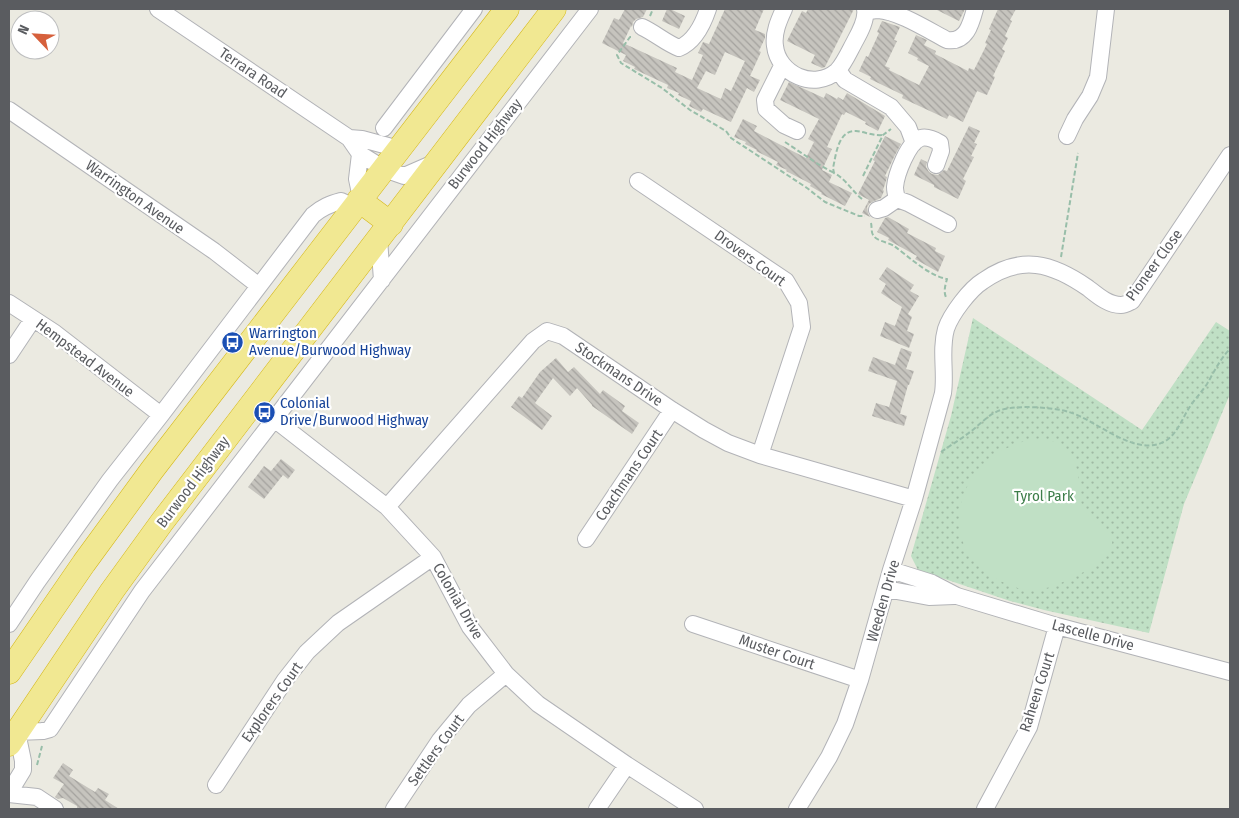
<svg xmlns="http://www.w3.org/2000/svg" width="1239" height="818" viewBox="0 0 1239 818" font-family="'Fira Sans Condensed',sans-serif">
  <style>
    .park { fill: url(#park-dots) }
    .pitch { fill: #c0e0c5 }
    .building { fill: url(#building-back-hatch); fill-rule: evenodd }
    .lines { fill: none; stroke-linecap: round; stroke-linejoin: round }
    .minor-casing { stroke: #b2b3b7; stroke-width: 18 }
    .highway-casing { stroke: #d5b717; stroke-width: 25 }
    .path { stroke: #98bea9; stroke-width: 2; stroke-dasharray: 5 2.5; stroke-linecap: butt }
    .minor { stroke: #fff; stroke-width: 16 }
    .highway { stroke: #f1e892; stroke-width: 24 }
    .labels { text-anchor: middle; stroke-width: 4.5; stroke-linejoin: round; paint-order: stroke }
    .street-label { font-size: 15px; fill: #5a5c60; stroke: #fff }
    .transit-label { font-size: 15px; fill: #164399; stroke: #fff; text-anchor: start }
    .park-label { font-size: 15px; fill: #3c7d49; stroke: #fff }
  </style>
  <defs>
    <pattern id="park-dots" width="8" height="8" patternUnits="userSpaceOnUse" patternTransform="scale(1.25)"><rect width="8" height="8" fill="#c0e0c5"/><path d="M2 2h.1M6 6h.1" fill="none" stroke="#9fb9a3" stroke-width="1.8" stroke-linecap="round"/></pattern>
    <pattern id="building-back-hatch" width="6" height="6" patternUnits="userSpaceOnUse" patternTransform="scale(1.25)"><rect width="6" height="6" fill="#c6c4be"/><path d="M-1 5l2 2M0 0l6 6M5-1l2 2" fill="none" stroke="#a4a29e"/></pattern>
  </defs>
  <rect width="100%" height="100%" fill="#ebeae1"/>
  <path class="park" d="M973 318 1142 430 1216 322 1230 331V394L1184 504 1149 633 1044 610 1010 601 918 570 911 556 951 416Z"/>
  <path class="pitch" d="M1029 439C1036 439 1042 438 1048 440 1070 444 1077 462 1079 482 1080 493 1079 502 1085 511 1092 524 1114 527 1112 545 1111 550 1106 558 1102 561 1096 567 1060 584 1051 587 1045 588 1035 590 1029 590 1016 589 1004 583 993 577 947 550 950 492 989 459 1001 449 1015 445 1029 439Z"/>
  <path class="building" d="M625 9H647L643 17 636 19 633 22 632 27 631 26 623 43 677 68 675 72 692 80 703 55 698 53 703 42 709 44 725 9H764L755 30 765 34V38L759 51 761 52 750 76 760 80 754 92 747 88 731 122 703 109 701 112 689 106 691 101 678 95 679 93 667 88 668 85 634 69 635 67 623 61 626 55 602 43 614 18 619 20ZM725 52 745 61 731 91 725 88 721 99 697 88 706 71 715 75Z
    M667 9H670L685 16 679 29 662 21Z
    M808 9H854L825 67 822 68 811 63 815 55 787 41 802 11 806 13Z
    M935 9H965L959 21Z
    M998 9H1016L1010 20 1012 21 1005 36 1008 38 1002 49 1005 51 993 76 995 77 987 95 977 91 963 122 949 115 947 119 902 98 903 95 870 79 871 77 859 71 866 56 868 57 879 33 877 32 882 21 900 27 894 40 897 41 885 66 890 68 889 70 919 85 929 66 917 60 918 58 908 53 916 35 927 40 924 45 936 51 935 54 968 71 969 68 974 70 987 44 985 43 991 30 989 29Z
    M789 82 824 98 826 93 837 99 838 97 843 100 847 93 885 116 878 131 865 124 866 122 846 112 844 115 842 114 827 147 832 149 822 170 832 175 829 182 852 193 845 206 821 194 822 193 810 186 811 184 786 171 787 170 776 165 778 162 756 151 757 150 745 144 746 142 734 137 743 119 757 126 754 131 806 158 814 142 808 139 819 119 780 100Z
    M969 126 980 131 974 143 977 144 971 156 974 157 963 179 966 181 958 199 934 187V185L914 175 921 159 927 162 926 167 929 172 932 174 938 175 944 170 947 171Z
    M885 136 901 144 895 155 885 176 887 177 885 184 883 190 884 191 881 198 870 203 867 207 868 213 870 217 862 213 869 200 858 194 875 161 873 160Z
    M888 217 909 229 907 233 936 248 935 251 945 256 938 272 915 259 917 256 888 240 889 238 877 232 885 218Z
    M887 267 914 285 910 291 919 296 908 314 912 317 907 331 914 334 909 348 880 336 885 322 895 326 902 307 881 293 886 284 879 279Z
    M901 348 912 352 906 369 914 371 909 385H908L900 414 907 416 904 426 872 416 876 403 889 407 897 381 868 371 873 357 895 365Z
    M556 358 568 372 574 367 600 394 603 390 625 406 622 411 639 423 632 434 592 406V405L577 388 570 396 553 378 535 403 552 416 542 430 511 407 519 396 522 398 540 372Z
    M281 459 295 470 288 479 283 475 264 499 248 487 264 466 271 471Z
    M63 763 73 770 69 776 95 792 98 788 109 794 105 800 119 809H77V806L63 798 58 799 55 797 64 784 53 778Z"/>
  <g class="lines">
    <defs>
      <path id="minor" d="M158 9 349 138 360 154 384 169 404 176 436 162
        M784 9C779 20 773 33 775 46 778 74 814 91 837 71 844 64 850 50 855 41 860 32 867 19 865 9
        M866 12C870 11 874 10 878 10 898 11 928 30 947 40 966 43 971 24 975 9
        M642 27C655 33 666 43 679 48 694 42 703 24 708 9
        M782 66 765 100 766 109 784 125 797 131
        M838 70 845 80 891 107 908 127 914 143
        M9 110 214 251 259 286
        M384 128 474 9
        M1067 136 1075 119 1090 96 1098 77 1106 9
        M349 138 362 139 399 149
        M360 154 357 179 361 198
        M638 181 786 281 799 303 802 327 760 455
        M897 199C896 195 895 191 895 187 896 175 908 142 921 138 928 136 935 140 940 143L941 151 936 165
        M877 210 884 208 897 199 908 203 948 224
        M379 239 382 280
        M9 303 55 333 161 415
        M9 355 33 319
        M274 419 387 507 433 557 470 627 506 674 538 704 627 765 695 809
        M387 507 533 341 547 331 563 336 672 410 704 430 728 443 760 455 914 499
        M586 539 672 410
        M891 570 932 583 957 596 1057 626 1230 672
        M886 589 929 597 954 596
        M9 624 37 582 110 480 161 415 313 215C322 207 330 204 341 201L354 207
        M693 624 860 680
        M216 785 285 680 307 652 338 623 433 557
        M9 793 23 770V761L17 732 43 731 50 729 142 591 590 9
        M9 794 37 797 55 809
        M394 809 440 740 469 705 506 674
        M597 809 627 765
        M797 809 829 757 845 724 860 680 891 570 914 499 943 393C946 372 940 350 946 329 951 314 970 289 983 281 1021 254 1052 263 1088 288 1097 295 1108 305 1121 305 1125 305 1128 303 1132 301L1230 155
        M985 809 1029 727 1057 626"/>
      <path id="highway" d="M359 200 391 224
        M9 672 84 563 152 470 507 9
        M9 744 112 591 162 522 554 9"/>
    </defs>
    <use href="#minor" class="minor-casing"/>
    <use href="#highway" class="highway-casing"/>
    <path class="path" d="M650 16 653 9
      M631 37H630L617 55 621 63 662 88 690 110 726 131 731 138 807 188 825 202 859 216H865
      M785 142 818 164 834 173
      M863 176 883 135 891 129
      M862 199C852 191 846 179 834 173L833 168C836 155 838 130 856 131 865 132 874 136 883 135
      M871 223C872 226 871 232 873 235 876 241 888 242 894 246 908 256 929 276 947 279 945 286 943 293 947 299
      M1061 257 1078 153
      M941 452C951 445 961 439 970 432 980 425 988 414 1001 410 1016 405 1053 407 1069 412 1097 420 1137 460 1167 440 1178 432 1182 419 1189 408 1194 400 1201 393 1207 384 1214 372 1220 359 1230 349
      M37 765 42 746"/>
    <use href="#minor" class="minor"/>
    <use href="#highway" class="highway"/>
  </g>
  <defs>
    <symbol id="bus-disc" viewBox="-11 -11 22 22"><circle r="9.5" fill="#1a4fb4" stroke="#fff"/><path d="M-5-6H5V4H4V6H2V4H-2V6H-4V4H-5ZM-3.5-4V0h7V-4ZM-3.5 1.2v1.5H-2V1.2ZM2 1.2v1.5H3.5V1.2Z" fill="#fff"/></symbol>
  </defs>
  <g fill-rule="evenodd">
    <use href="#bus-disc" x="220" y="330" width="25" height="25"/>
    <use href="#bus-disc" x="252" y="400" width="25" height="25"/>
  </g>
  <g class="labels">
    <g class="street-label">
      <text transform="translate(253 73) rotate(34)" y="5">Terrara Road</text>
      <text transform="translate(485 144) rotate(-52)" y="5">Burwood Highway</text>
      <text transform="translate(135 197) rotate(35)" y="5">Warrington Avenue</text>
      <text transform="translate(750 258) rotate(36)" y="5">Drovers Court</text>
      <text transform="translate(1154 265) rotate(-54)" y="5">Pioneer Close</text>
      <text transform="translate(85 358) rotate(37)" y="5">Hempstead Avenue</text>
      <text transform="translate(619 374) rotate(34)" y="5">Stockmans Drive</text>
      <text transform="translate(629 475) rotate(-56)" y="5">Coachmans Court</text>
      <text transform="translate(193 482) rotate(-53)" y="5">Burwood Highway</text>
      <text transform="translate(458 601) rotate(60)" y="5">Colonial Drive</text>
      <text transform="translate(883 601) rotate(-74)" y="5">Weeden Drive</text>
      <text transform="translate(1093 635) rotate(15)" y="5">Lascelle Drive</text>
      <text transform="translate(777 652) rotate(19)" y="5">Muster Court</text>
      <text transform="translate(1037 692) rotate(-72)" y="5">Raheen Court</text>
      <text transform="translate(272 702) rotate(-55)" y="5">Explorers Court</text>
      <text transform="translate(436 750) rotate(-54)" y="5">Settlers Court</text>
    </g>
    <g class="transit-label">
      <text x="249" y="338">Warrington<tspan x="249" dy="17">Avenue/Burwood Highway</tspan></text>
      <text x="280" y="408">Colonial<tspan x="280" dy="17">Drive/Burwood Highway</tspan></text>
    </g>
    <g class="park-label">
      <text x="1044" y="501">Tyrol Park</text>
    </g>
  </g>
  <rect width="1239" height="818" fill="none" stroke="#5a5c60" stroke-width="20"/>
  <g transform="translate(35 35) rotate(295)"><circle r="24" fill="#ffffff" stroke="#bdbebf"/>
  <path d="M0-4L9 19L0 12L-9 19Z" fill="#d6603c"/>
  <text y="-8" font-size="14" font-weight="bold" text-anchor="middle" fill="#5a5c60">N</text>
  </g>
</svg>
